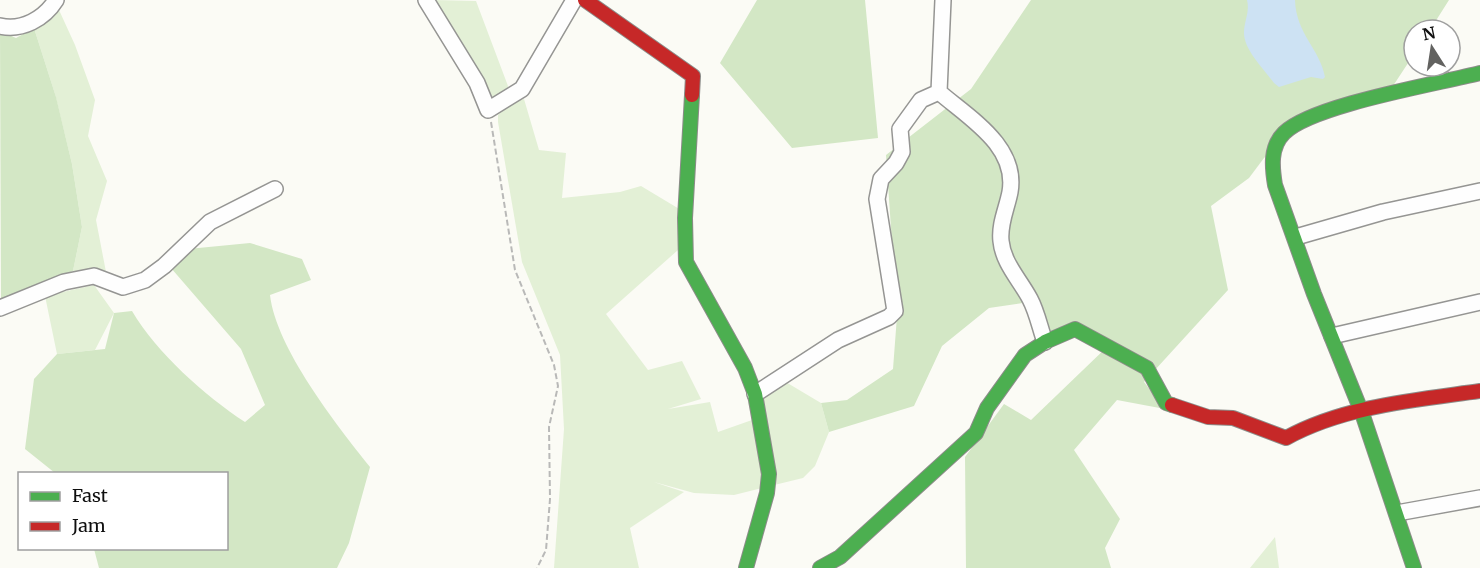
<svg xmlns="http://www.w3.org/2000/svg" width="1480" height="568" viewBox="0 0 1480 568" font-family="Merriweather,serif">
  <style>
    .green { fill: #e3f0d6 }
    .forest { fill: #d3e7c5 }
    .water { fill: #cde2f3 }
    .lines { fill: none; stroke-linecap: round; stroke-linejoin: round }
    .street-casing { stroke: #959593; stroke-width: 18 }
    .fast-casing { stroke: #8c8c89; stroke-width: 16 }
    .jam-casing { stroke: #8c8c89; stroke-width: 16 }
    .path { stroke: #b9b9b8; stroke-width: 2; stroke-dasharray: 6 3; stroke-linecap: butt }
    .street { stroke: #fefefe; stroke-width: 15 }
    .fast { stroke: #4caf50; stroke-width: 14 }
    .jam { stroke: #c62828; stroke-width: 14 }
  </style>
  <rect width="100%" height="100%" fill="#fbfbf5"/>
  <path class="green" d="M434 0 476 1 508 86 506 94 495 101Z
    M59 10 75 45 95 100 88 136 107 181 96 220 106 272 80 274 73 271 82 227 72 164 55 94 34 28Z
    M524 99 539 150 566 153 562 198 620 192 641 186 681 210 678 250 606 314 648 370 682 361 701 399 668 409 710 402 718 432 752 420 744 383 779 378 821 403 829 432 815 466 803 478 734 495 694 493 654 482 684 492 630 528 639 568H554L564 429 560 355 522 262 498 122V115L509 104Z
    M94 285 114 313 95 350 57 354 45 296Z
    M1275 537 1279 568H1250Z"/>
  <path class="forest" d="M757 0H865L878 138 792 148 720 63Z
    M1031 0H1449L1430 30H1414V54L1391 89 1329 103 1264 158 1249 178 1211 206 1228 290 1144 382 1165 409 1117 400 1074 450 1120 519 1105 548 1111 568H966L965 457 1004 404 1031 420 1109 345 1051 333 1030 302 989 308 942 346 914 406 829 432 821 403 847 400 893 369 897 316 886 155 971 89Z
    M34 28 56 97 72 164 82 227 73 271 1 302 0 31 16 38Z
    M250 243 302 259 311 280 270 295C276 348 336 424 370 467L349 543 337 568H99L94 549 226 548V474L55 473 25 449 34 379 57 354 105 349 114 313 132 311C156 352 205 396 245 422L265 405 241 349 171 268 188 249Z"/>
  <path class="water" d="M1247 0H1295C1296 34 1320 49 1325 77L1323 79 1311 77 1279 87 1274 83C1264 69 1244 50 1244 33 1244 21 1250 12 1247 0Z"/>
  <g class="lines">
    <defs>
      <path id="street" d="M426 0 477 83 488 110 522 89 574 0
        M0 26C22 31 44 19 56 0
        M939 92C969 118 1018 146 1010 192 1007 208 999 224 1001 241 1003 263 1020 280 1030 299 1037 312 1040 328 1045 342
        M939 92 943 0
        M1296 237 1383 212 1480 191
        M0 308 64 282 94 276 123 287 145 280 164 266 210 222 275 189
        M1332 336 1480 302
        M755 394 838 340 889 317 895 311 877 199 881 179 896 163 902 152 900 129 921 100 939 92
        M1397 513 1480 498"/>
      <path id="fast" d="M692 95 685 218 686 262 745 368 755 394 769 474 767 493 746 568
        M820 568 840 557 976 433 987 408 1025 355 1045 342 1075 329 1147 368 1166 403 1172 405
        M1414 568 1362 413 1314 294 1275 185C1272 167 1270 147 1284 133 1312 105 1437 84 1480 73"/>
      <path id="jam" d="M585 0 693 76 692 95
        M1172 405 1208 417 1233 418 1286 438C1344 406 1416 400 1480 391"/>
    </defs>
    <use href="#street" class="street-casing"/>
    <use href="#fast" class="fast-casing"/>
    <use href="#jam" class="jam-casing"/>
    <path class="path" d="M491 122 515 270 554 365 558 386 549 427 550 499 546 550 537 568"/>
    <use href="#street" class="street"/>
    <use href="#fast" class="fast"/>
    <use href="#jam" class="jam"/>
  </g>
  <rect x="18" y="472" width="210" height="78" fill="#ffffff" stroke="#9f9f9f" stroke-width="1.5"/>
  <rect x="30" y="492" width="30" height="9" fill="#4caf50" stroke="#9f9f9f" stroke-width="1.5"/>
  <text x="72" y="502" font-size="18" fill="#0f0f0f">Fast</text>
  <rect x="30" y="522" width="30" height="9" fill="#c62828" stroke="#9f9f9f" stroke-width="1.5"/>
  <text x="72" y="532" font-size="18" fill="#0f0f0f">Jam</text>
  <g transform="translate(1432 48) rotate(348)"><circle r="28" fill="#ffffff" stroke="#9f9f9f" stroke-width="1.5"/>
  <path d="M0-4.5L10 22L0 15L-10 22Z" fill="#626260"/>
  <text y="-9" font-size="16" font-weight="bold" text-anchor="middle" fill="#0f0f0f">N</text>
  </g>
</svg>
